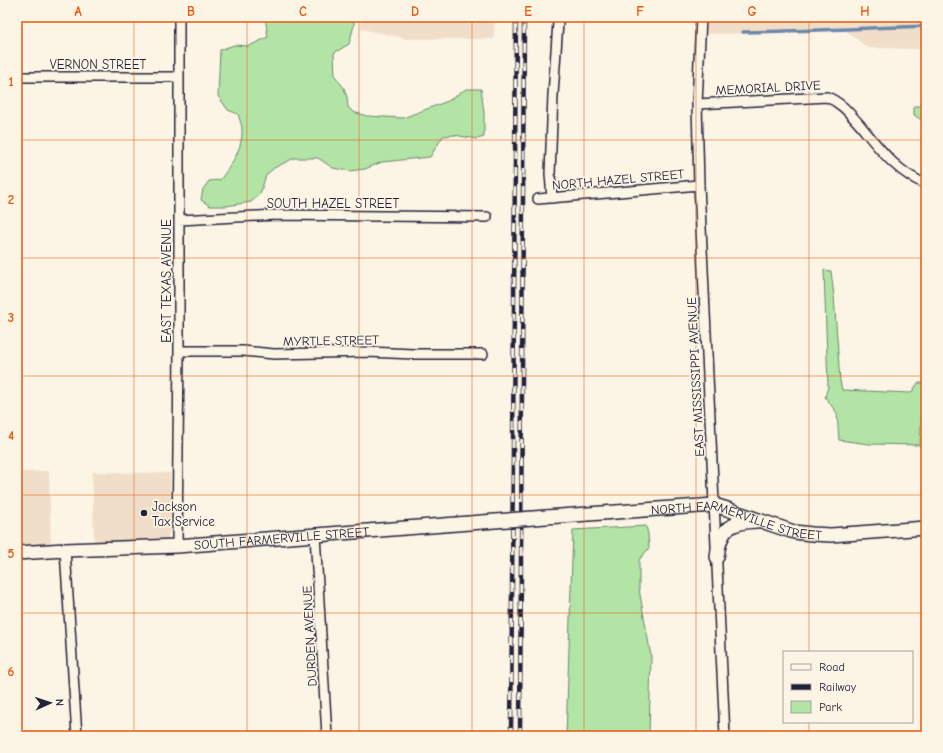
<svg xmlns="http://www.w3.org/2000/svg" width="943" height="753" viewBox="0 0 943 753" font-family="'Comic Neue',sans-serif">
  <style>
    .built { fill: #f1dec9 }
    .green { fill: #b2e5a5; stroke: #6a8470 }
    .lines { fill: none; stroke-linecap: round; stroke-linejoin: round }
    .stream { stroke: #6c88ac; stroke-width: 3.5 }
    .street-casing { stroke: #22223b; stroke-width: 12 }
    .secondary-casing { stroke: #22223b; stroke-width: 16 }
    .street { stroke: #fcf5e5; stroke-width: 9 }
    .secondary { stroke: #fcf5e5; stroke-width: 13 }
    .rail-casing { stroke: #22223b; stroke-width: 4.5 }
    .rail { stroke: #fcf5e5; stroke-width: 3; stroke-dasharray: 9; stroke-linecap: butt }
    .secondary-bridge-casing { stroke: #22223b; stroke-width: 16; stroke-linecap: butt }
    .secondary-bridge { stroke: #fcf5e5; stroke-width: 13 }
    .grid { fill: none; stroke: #e8590c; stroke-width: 1; stroke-opacity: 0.55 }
    .poi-dot { fill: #22223b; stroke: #fcf5e5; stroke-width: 1.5 }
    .labels { text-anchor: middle; stroke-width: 3.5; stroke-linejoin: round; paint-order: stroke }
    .street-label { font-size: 13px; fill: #22223b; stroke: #fcf5e5 }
    .poi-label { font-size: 13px; fill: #22223b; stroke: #fcf5e5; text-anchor: start }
    .neatline { fill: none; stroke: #e8590c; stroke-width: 1.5 }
    .grid-label { font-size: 13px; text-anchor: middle; font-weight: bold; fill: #e8590c }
  </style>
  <rect width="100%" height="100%" fill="#fcf5e5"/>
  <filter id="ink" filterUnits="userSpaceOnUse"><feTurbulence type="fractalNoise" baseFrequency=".025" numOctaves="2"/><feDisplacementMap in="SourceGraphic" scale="8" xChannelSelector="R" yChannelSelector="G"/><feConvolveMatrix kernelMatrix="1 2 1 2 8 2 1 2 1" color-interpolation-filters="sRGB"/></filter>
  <g filter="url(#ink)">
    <path class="built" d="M361 17H495L494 39H407L361 29Z
      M707 17H926V49L868 48 846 31 707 34Z
      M49 471 51 544 17 546V472Z
      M92 472 170 473V531L168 537 163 539 94 542Z
      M926 712V736H921L920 719Z"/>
    <path class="green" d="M265 17H354V25L349 44 334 53 335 76 344 88 347 97 348 107 353 112 367 116 403 118 448 101 466 89H481L484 112V137L477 139 454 135 443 136 430 157 382 162 365 169 350 171 333 168 318 158H294L274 168 266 175 260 194 251 202 226 206H210L201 200 203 189 209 181 220 180C231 165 243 149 242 129 242 124 239 119 238 114L228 110 218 96 220 50 234 45 249 46 268 37Z
      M914 106H926V123L914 115Z
      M824 270 831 271 834 296 840 381 842 390 911 393 918 383H926V404H922L920 445 869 444 839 440 837 413 825 397 828 387Z
      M646 526 648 534 649 548 639 560V589L651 656 649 736H566L573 530Z"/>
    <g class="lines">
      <path class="stream" d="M743 32C804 31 865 28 926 26"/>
      <defs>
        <path id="street" d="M701 17 697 104 699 185 725 736
          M17 77H179
          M697 104 827 97C842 103 850 114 860 125 879 148 897 173 926 184
          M552 198 550 174 553 95 558 22 557 17
          M538 199 699 185
          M179 220 276 215 487 217
          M179 351H243L274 354 367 352 414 354H483
          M315 535 327 736
          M177 546 179 351V17
          M65 550 77 736"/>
        <g id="secondary">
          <path id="s1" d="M546 517 714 505 727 509 773 525 794 532 812 534 831 535 926 528"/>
          <path id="s2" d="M17 553 65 550 177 546 482 522"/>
          <path d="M717 557C720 529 729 522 757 521"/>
        </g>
      </defs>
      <use href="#street" class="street-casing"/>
      <use href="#secondary" class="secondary-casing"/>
      <use href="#street" class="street"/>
      <use href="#secondary" class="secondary"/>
      <defs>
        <path id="rail" d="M511 736 516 17
          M520 736 524 17"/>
      </defs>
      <use href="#rail" class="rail-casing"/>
      <use href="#rail" class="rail"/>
      <defs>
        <path id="secondary-bridge" d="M482 522 546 517"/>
      </defs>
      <use href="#secondary-bridge" class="secondary-bridge-casing"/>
      <use href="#secondary-bridge" class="secondary-bridge"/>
    </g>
  </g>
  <path class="grid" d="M134 17V736M247 17V736M359 17V736M472 17V736M584 17V736M696 17V736M809 17V652M17 140H926M17 258H926M17 376H926M17 495H926M17 613H926M809 722V736"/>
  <circle class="poi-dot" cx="144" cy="513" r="4"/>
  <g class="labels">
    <g class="street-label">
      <text x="98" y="69">VERNON STREET</text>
      <text transform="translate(768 87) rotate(-3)" y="5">MEMORIAL DRIVE</text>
      <text transform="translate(618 179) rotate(-5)" y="5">NORTH HAZEL STREET</text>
      <text x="333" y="208">SOUTH HAZEL STREET</text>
      <text transform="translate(166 281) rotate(-90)" y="5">EAST TEXAS AVENUE</text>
      <text transform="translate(331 340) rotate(-1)" y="5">MYRTLE STREET</text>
      <text transform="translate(695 377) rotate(-93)" y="5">EAST MISSISSIPPI AVENUE</text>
      <text dy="5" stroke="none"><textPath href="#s1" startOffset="193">NORTH FARMERVILLE STREET</textPath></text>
      <text dy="5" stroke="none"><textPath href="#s2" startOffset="265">SOUTH FARMERVILLE STREET</textPath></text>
      <text transform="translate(309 636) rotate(-93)" y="5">DURDEN AVENUE</text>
    </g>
    <g class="poi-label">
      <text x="152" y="511">Jackson<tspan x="152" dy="15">Tax Service</tspan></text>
    </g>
  </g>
  <rect width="943" height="753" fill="none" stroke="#fcf5e5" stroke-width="44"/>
  <rect x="783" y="651" width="130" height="72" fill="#fcf5e5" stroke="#a5a1a1"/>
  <rect x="791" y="664" width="20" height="6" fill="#fcf5e5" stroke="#a5a1a1"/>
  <text x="819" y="671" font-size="12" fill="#22223b">Road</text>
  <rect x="791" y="684" width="20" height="6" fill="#22223b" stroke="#a5a1a1"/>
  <text x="819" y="691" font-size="12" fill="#22223b">Railway</text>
  <rect x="791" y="701" width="20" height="12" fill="#b2e5a5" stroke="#a5a1a1"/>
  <text x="819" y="711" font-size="12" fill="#22223b">Park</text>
  <g transform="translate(50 703) rotate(87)" stroke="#fcf5e5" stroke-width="3" paint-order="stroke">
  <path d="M0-3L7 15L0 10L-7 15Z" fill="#22223b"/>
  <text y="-6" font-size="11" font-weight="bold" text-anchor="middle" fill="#22223b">N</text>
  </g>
  <rect x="22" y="22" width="899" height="709" class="neatline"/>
  <g class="grid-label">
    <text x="78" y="16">A</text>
    <text x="191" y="16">B</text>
    <text x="303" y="16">C</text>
    <text x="415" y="16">D</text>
    <text x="528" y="16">E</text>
    <text x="640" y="16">F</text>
    <text x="752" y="16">G</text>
    <text x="865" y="16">H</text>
    <text x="11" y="86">1</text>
    <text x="11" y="204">2</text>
    <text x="11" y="322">3</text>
    <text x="11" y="440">4</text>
    <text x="11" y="558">5</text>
    <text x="11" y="676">6</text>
  </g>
</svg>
